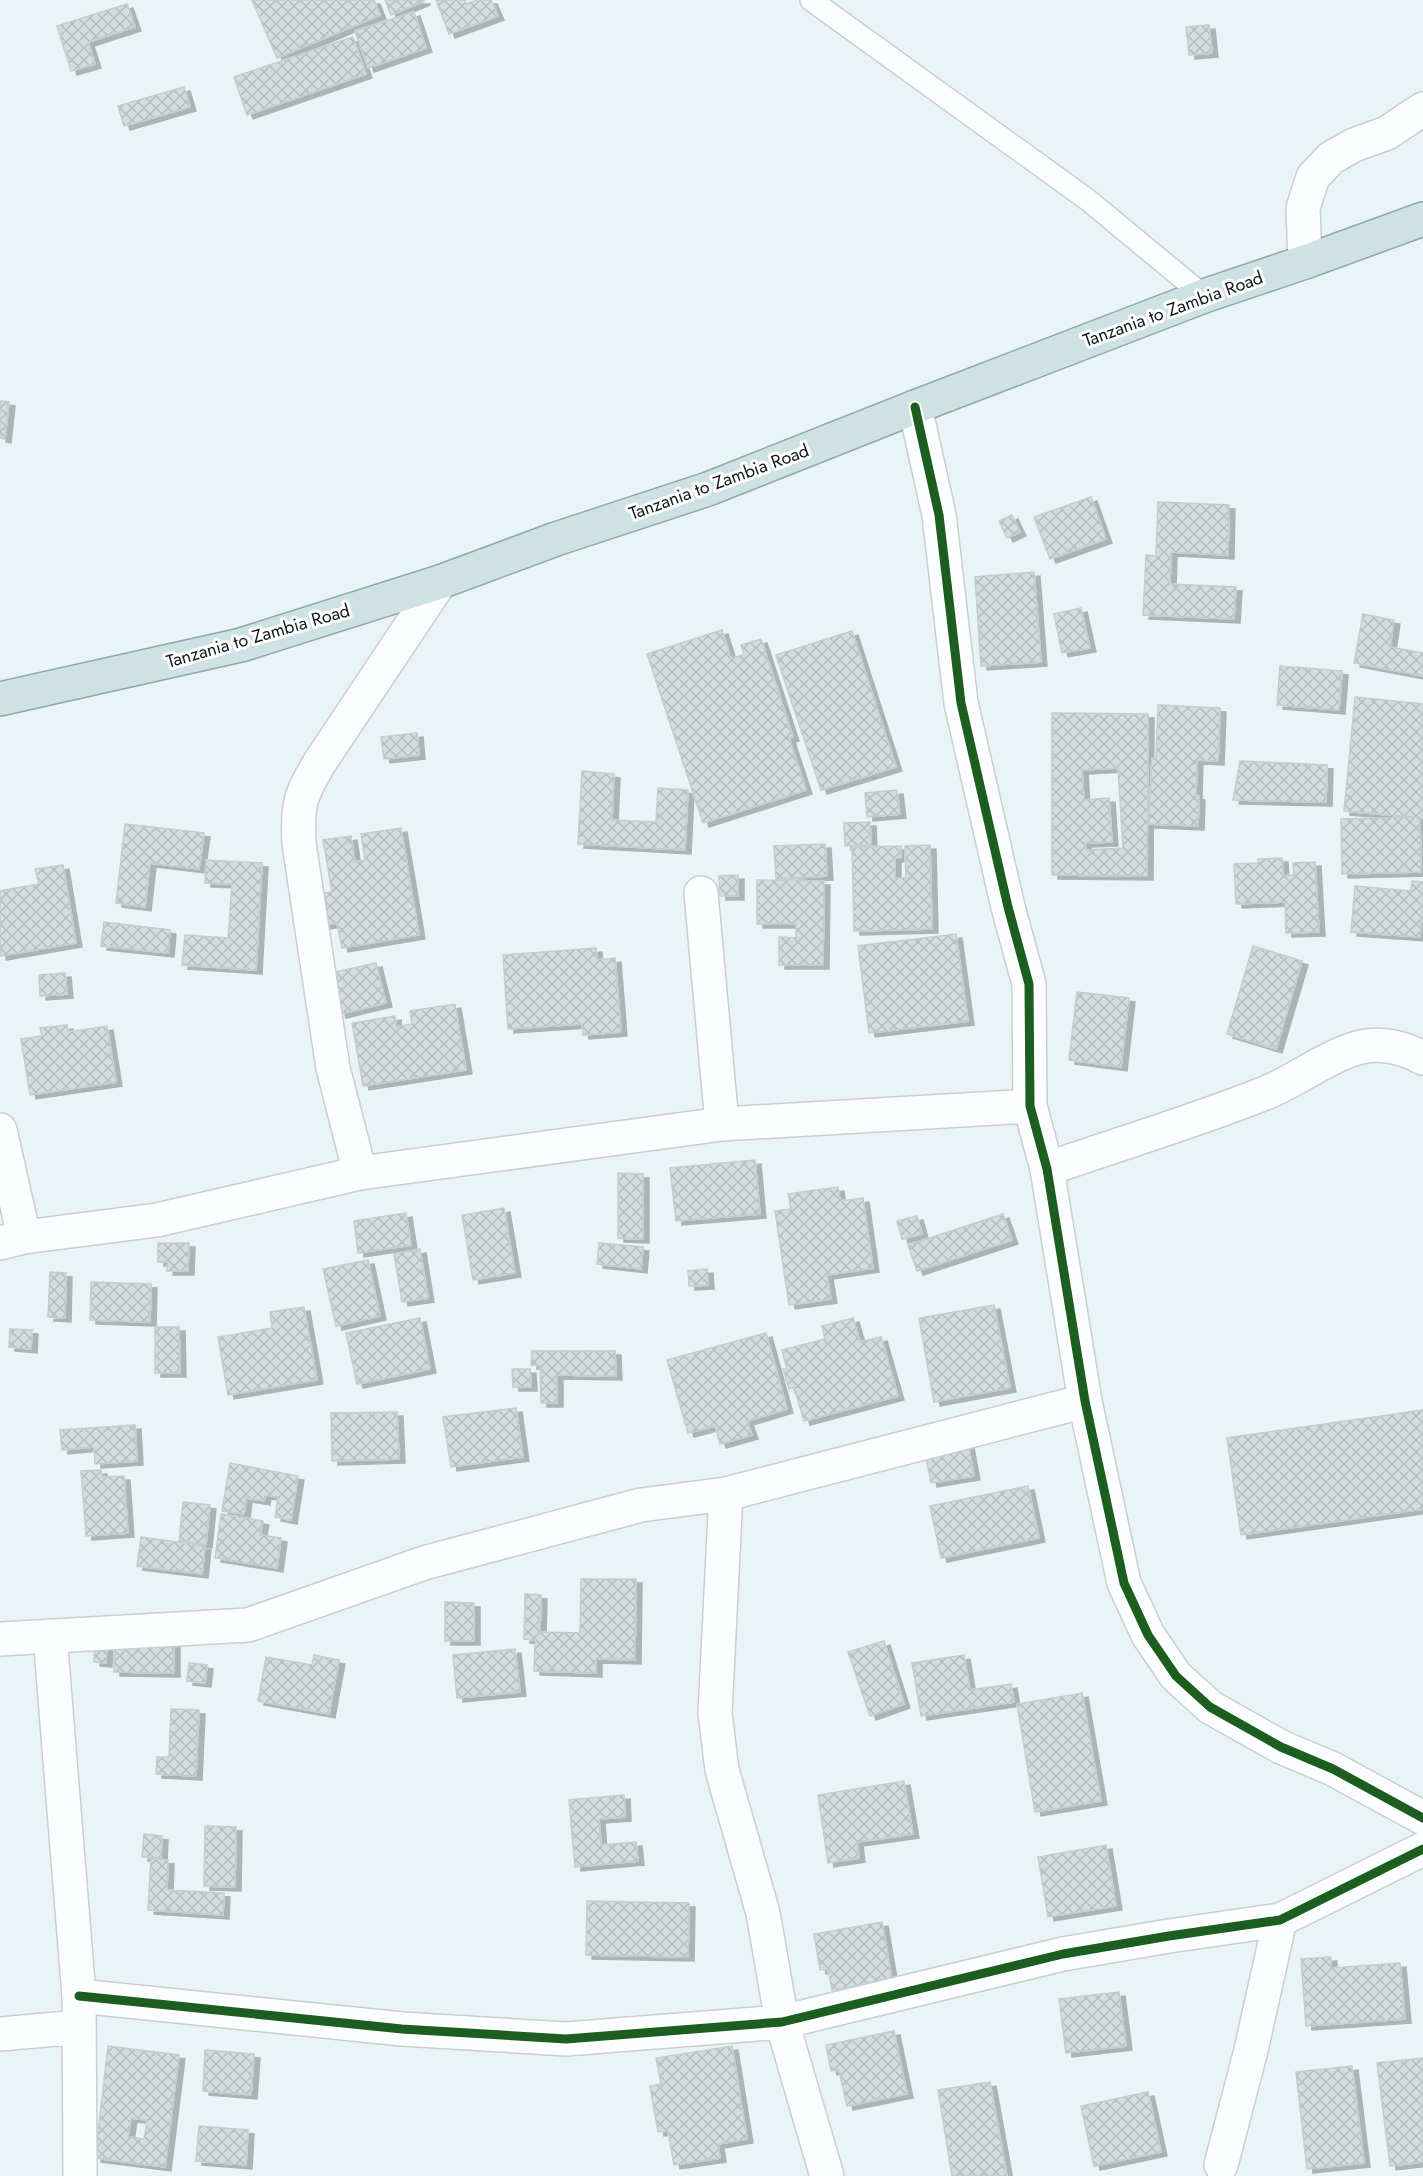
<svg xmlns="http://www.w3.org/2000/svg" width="1423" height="2176" viewBox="0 0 1423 2176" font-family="Jost,sans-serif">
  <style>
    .building { fill: url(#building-cross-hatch); stroke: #c5ccce; stroke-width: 1.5; fill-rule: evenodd; filter: url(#shadow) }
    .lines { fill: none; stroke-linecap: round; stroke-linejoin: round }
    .service-casing { stroke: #c8cfd1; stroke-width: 24 }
    .minor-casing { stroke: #c8cfd1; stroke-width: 36 }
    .trunk-casing { stroke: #8ca9ad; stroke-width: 36 }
    .service { stroke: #fcfdfe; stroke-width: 21 }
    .minor { stroke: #fcfdfe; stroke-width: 33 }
    .trunk { stroke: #cee2e4; stroke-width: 33 }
    .cycleway-casing { stroke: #fff; stroke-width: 13 }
    .cycleway { stroke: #1b5e20; stroke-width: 9 }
    .labels { text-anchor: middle; stroke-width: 6; stroke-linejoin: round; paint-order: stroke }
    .street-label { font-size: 18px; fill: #111617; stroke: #fff }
  </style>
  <defs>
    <pattern id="building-cross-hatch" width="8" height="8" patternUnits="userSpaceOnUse" patternTransform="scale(1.5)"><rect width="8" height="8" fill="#d4dcde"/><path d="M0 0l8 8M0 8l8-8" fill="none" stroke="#b5bcbe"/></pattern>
    <filter id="shadow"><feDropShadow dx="6" dy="4" stdDeviation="0" flood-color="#0004"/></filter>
  </defs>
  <rect width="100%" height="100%" fill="#eaf4f6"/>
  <path class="building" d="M252 0H374L380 15 277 58Z
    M385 0H424V1L391 15Z
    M436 0H465L466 4 477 0H491L498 16 449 34Z
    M127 4 135 27 88 42 95 64 71 71 57 26Z
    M414 12 426 48 368 68 355 31Z
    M1209 25 1212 53 1189 55 1186 27Z
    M353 37 366 74 247 115 234 77Z
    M184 87 190 107 124 126 118 106Z
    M0 401 9 402 5 439 0 438Z
    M1091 497 1106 539 1050 559 1034 517Z
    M1158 502 1229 505 1228 555 1171 552 1170 584 1236 587 1234 619 1143 615 1146 555 1156 556Z
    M1012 515 1020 532 1007 538 999 521Z
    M1034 572 1041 662 981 666 975 577Z
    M1081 608 1090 648 1062 653 1054 614Z
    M1363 614 1394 620 1390 647 1423 653V676L1354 663Z
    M722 630 731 659 744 654 741 645 761 639 793 737 789 738 806 790 703 823 647 654Z
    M852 631 896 767 821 790 776 655Z
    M1280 666 1342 671 1339 710 1277 705Z
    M1355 697 1423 704V818L1344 811Z
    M1158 705 1220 708 1218 761 1197 760 1196 795 1199 796 1198 826 1149 824 1152 758H1156Z
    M1052 713 1148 714 1147 876 1052 875ZM1118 768 1123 848 1086 850 1085 843 1112 842 1109 798 1084 800 1082 770Z
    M417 733 419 755 384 759 381 737Z
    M1240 761 1327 765 1326 802 1233 800Z
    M582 771 614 774 612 820 656 822 658 788 688 790 685 850 578 844Z
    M897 790 900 814 867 817 865 793Z
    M1420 817 1421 872 1342 874 1341 819Z
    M870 822 871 845 845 846 844 823Z
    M125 824 204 833 199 869 150 863 145 907 116 903Z
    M401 828 419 935 342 948 337 923 323 925 318 894 332 892 323 840 351 836 355 862 365 860 361 834Z
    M825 844 827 876 776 879 774 846Z
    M930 845 932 929 854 931 852 847 901 846V858H895V878H906L905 846Z
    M1282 858 1283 876 1294 875 1293 863 1315 862 1319 932 1286 933 1285 902 1236 904 1234 864 1258 863V859Z
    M206 860 262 863 256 970 182 965 185 935 228 938 232 884 205 883Z
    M63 865 76 943 0 956V891L39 884 35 869Z
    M738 875V896H720L719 876Z
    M757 880 824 881 823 965H779V937L796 938V924H757Z
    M1412 881 1423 882V922H1421L1420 937 1351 932 1355 886 1411 891Z
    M104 922 170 930 168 953 101 946Z
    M956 934 968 1021 869 1033 858 946Z
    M1253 946 1302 961 1276 1049 1227 1034Z
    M596 948 597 960 615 958 621 1032 583 1035 582 1024 508 1029 503 955Z
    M376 963 386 1003 340 1014 330 973Z
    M65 973 67 994 40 996 39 975Z
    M1077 992 1129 998 1121 1067 1069 1060Z
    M455 1004 466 1070 363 1086 352 1023 395 1016 396 1027 412 1024 410 1011Z
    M67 1025 68 1032 107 1026 116 1082 30 1095 21 1039 42 1036 40 1028Z
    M755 1160 760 1214 676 1221 670 1168Z
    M618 1173 643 1174V1239L618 1238Z
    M838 1187 840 1201 863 1198 873 1268 827 1275 831 1299 789 1305 775 1211 791 1209 788 1194Z
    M504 1208 515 1273 473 1280 462 1215Z
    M406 1213 411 1245 358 1253 354 1221Z
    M1003 1214 1012 1240 917 1271 908 1245Z
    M917 1216 922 1234 902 1239 897 1221Z
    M158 1243H189L188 1271H167L168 1262H158Z
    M599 1243 643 1247 641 1269 597 1264Z
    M420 1249 428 1298 402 1302 394 1254Z
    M368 1260 380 1316 336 1326 323 1269Z
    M707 1269 708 1285 689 1286 688 1271Z
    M50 1272 66 1273 65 1318 48 1317Z
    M91 1282 151 1284 150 1322 90 1320Z
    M994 1305 1010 1388 934 1402 919 1318Z
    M304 1307 317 1380 228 1395 218 1337 272 1328 270 1312Z
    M420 1318 430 1369 357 1384 346 1333Z
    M853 1318 860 1342 881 1337 898 1396 804 1421 794 1387 789 1389 783 1369H787L782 1350 825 1339 822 1326Z
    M155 1327H179L180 1373H155Z
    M10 1329 32 1330 31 1349 9 1347Z
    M766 1333 787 1409 747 1421 752 1435 720 1444 715 1426 688 1433 667 1360Z
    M532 1351H615L616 1376 557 1375V1403H541L540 1365H531Z
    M512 1369H530L531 1387H513Z
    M516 1408 523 1457 451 1467 443 1417Z
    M1423 1410V1509L1241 1535 1227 1438Z
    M397 1412 399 1459 332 1461 331 1413Z
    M135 1425 137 1461 95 1464 94 1447 62 1450 60 1430Z
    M968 1444 974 1476 931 1483 925 1452Z
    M230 1463 298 1476 291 1520 275 1517 278 1497 265 1495 264 1501 246 1498 244 1514 222 1511Z
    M101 1470 102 1477 124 1476 128 1533 86 1536 81 1471Z
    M1028 1486 1039 1538 941 1558 930 1506Z
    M183 1502 210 1505 206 1544 179 1541Z
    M221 1514 263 1521 260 1535 281 1538 277 1568 215 1558Z
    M141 1537 205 1546 202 1574 137 1566Z
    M581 1579H636L635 1660 596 1659V1673L534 1671 535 1640 524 1639 525 1594 541 1595 540 1632 580 1633Z
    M445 1602 474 1603V1641H445Z
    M95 1638H107L106 1663 94 1662Z
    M114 1639 174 1641V1673L114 1672Z
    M884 1641 904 1704 870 1716 848 1652Z
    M515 1649 520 1692 457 1698 453 1655Z
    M314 1655 339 1660 329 1714 258 1701 266 1657 312 1665Z
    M964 1655 970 1690 1011 1684 1014 1702 921 1716 912 1663Z
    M189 1663 207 1665 205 1683 187 1681Z
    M1082 1693 1101 1801 1035 1812 1017 1704Z
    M171 1709 199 1710 196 1776 156 1774 157 1757H169Z
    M904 1781 913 1834 857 1842 859 1858 828 1863 818 1795Z
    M624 1795 625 1817 599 1819 601 1845 636 1842 638 1861 575 1867 569 1800Z
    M205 1826 236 1827 235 1887 204 1886Z
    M144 1834 162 1836 161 1858 142 1857Z
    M1106 1845 1116 1906 1048 1917 1038 1857Z
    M151 1859 168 1860 167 1890 224 1893 223 1915 148 1910Z
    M587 1901 689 1903 688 1957 586 1955Z
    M882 1922 892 1980 832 1990 828 1969 820 1970 814 1934Z
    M1331 1957V1968L1400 1963 1405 2019 1306 2026 1301 1959Z
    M1119 1992 1126 2046 1066 2053 1059 1999Z
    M894 2031 907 2094 847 2106 839 2070 831 2071 826 2045Z
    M108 2046 179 2055 165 2167 95 2158ZM131 2118 147 2120 144 2139 128 2137Z
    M732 2046 747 2139 718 2144 720 2158 674 2165 668 2131 658 2132 650 2086 661 2084 656 2058Z
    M205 2050 254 2054 251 2095 203 2091Z
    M1423 2058V2162L1390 2166 1377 2063Z
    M1352 2066 1364 2163 1307 2169 1296 2072Z
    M990 2082 1007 2176H952L938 2090Z
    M1148 2092 1161 2152 1094 2166 1081 2106Z
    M199 2126 248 2130 246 2165 196 2161Z"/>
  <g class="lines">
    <defs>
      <path id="service" d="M811 0 1088 200 1204 296"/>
      <path id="minor" d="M1305 262 1303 208 1313 177 1331 158 1354 145 1387 133 1423 109
        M915 407 939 515 961 703 1008 907 1029 984 1030 1106 1047 1169 1085 1401 1124 1583 1148 1635 1176 1676 1210 1707 1281 1747 1333 1769 1423 1818
        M701 893 722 1124
        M0 1130 24 1237
        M1047 1169C1119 1144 1192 1122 1263 1094 1295 1082 1332 1052 1366 1046 1387 1043 1405 1048 1423 1058
        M360 1173 333 1068 299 843C297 803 300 796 320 762L440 582
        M0 1243 24 1237 157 1220 360 1173 722 1124 1030 1106
        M726 1494 715 1713 722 1770 763 1913 782 2022 827 2176
        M50 1636 79 1996 80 2176
        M0 1639 248 1625 424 1563 641 1505 726 1494 1085 1401
        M79 1996 402 2029 566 2039 782 2022 1063 1954 1169 1936 1280 1920 1423 1849
        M0 2034 79 2027
        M1221 2165 1251 2050 1280 1920"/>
      <path id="trunk" d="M0 699 241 645 440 582 556 539 708 489 915 407 1204 296 1305 262 1423 219"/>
    </defs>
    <use href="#service" class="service-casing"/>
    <use href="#minor" class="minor-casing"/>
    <use href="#trunk" class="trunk-casing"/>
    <use href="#service" class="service"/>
    <use href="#minor" class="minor"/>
    <use href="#trunk" class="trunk"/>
    <defs>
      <path id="cycleway" d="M915 407 939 515 961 703 1008 907 1029 984 1030 1106 1047 1169 1085 1401 1124 1583 1148 1635 1176 1676 1210 1707 1281 1747 1333 1769 1423 1818
        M79 1996 402 2029 566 2039 782 2022 1063 1954 1169 1936 1280 1920 1423 1849"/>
    </defs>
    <use href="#cycleway" class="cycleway-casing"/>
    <use href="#cycleway" class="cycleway"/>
  </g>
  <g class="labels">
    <g class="street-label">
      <text transform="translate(1173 309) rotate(-20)" y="6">Tanzania to Zambia Road</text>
      <text transform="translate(719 482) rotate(-20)" y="6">Tanzania to Zambia Road</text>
      <text transform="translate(258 636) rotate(-16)" y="6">Tanzania to Zambia Road</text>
    </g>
  </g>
</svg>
